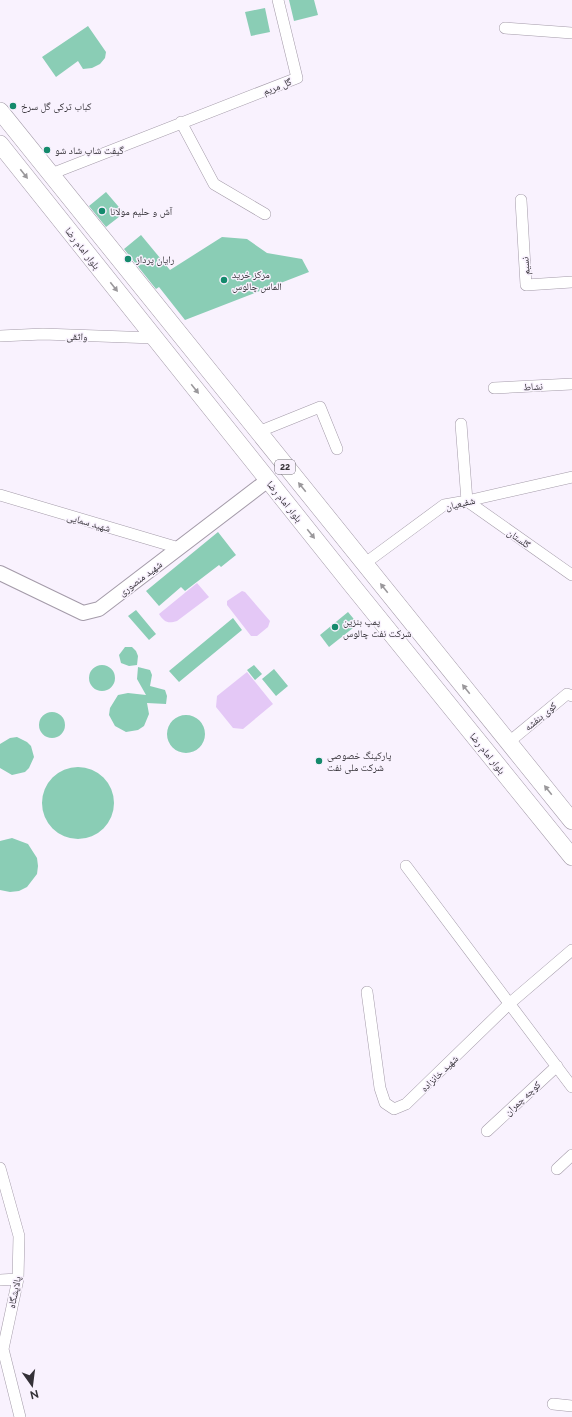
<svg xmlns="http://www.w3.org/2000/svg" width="572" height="1417" viewBox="0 0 572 1417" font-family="Raleway,'Noto Naskh Arabic',sans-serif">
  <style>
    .green { fill: #e4c8f6 }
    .building { fill: #8acdb5 }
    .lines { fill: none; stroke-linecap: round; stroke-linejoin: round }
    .minor-casing { stroke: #a49ba9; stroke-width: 12 }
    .tertiary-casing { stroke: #a49ba9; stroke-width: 16 }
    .primary-casing { stroke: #a49ba9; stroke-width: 18 }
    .minor { stroke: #fff; stroke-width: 11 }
    .tertiary { stroke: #fff; stroke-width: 14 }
    .primary { stroke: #fff; stroke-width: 17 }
    .oneway { fill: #9a989b }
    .poi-dot { fill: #148a6c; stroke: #f9f2fe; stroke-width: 1.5 }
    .labels { text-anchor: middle; stroke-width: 3; stroke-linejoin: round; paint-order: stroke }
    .shield { fill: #f9f2fe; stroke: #6f6b73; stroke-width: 1 }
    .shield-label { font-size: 9px; font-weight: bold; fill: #343137 }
    .street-label { font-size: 10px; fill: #343137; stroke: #f9f2fe }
    .poi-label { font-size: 10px; fill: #343137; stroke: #f9f2fe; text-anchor: start }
  </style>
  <rect width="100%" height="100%" fill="#f9f2fe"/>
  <path class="green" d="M197 583 209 597 177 621C168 624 164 622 159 614Z
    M242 591 245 592 270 621 268 627 257 636H251L227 605V601Z
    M247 672 273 704 243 729 233 728 216 707 217 696Z"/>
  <path class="building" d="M289 0H314L318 15 294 21Z
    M265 8 270 32 251 36 245 12Z
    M88 26 106 52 105 58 100 64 92 68 83 69 78 61 56 77 42 57Z
    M106 192 124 213 106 227 89 206Z
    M141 235 170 270 222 237 247 239 267 253 302 259 309 272 185 320 159 287 156 289 124 249Z
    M218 532 236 555 221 567 219 565 185 591 181 587 159 606 146 591Z
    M136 610 156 634 149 640 128 616Z
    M348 612 358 624 329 647 320 635Z
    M233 618 242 630 179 682 169 671Z
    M125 647H132L136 651 138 656 137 665 129 666 121 663 119 655Z
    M254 665 262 674 255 680 247 670Z
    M89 678a13 13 0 1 1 26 0a13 13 0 1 1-26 0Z
    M138 667 150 670 152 675 150 686 165 690 167 696 166 704 147 703 149 714 144 726 138 730 126 732 115 726 109 715 110 708 118 695 128 693 146 695 137 679Z
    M274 669 288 686 276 696 262 679Z
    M39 725a13 13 0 1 1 26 0a13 13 0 1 1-26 0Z
    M167 734a19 19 0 1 1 38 0a19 19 0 1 1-38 0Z
    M17 737 27 742 31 746 34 757 29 768 25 772 12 775 0 768V744L10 738Z
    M42 803a36 36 0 1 1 72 0a36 36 0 1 1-72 0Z
    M12 838 28 844 37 858 38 866 37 874 27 887 19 891 10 892 0 890V841Z"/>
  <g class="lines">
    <defs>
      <path id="minor" d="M505 28 572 33
        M181 122 214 184 265 214
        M51 174 297 78 278 0
        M521 200 526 285 572 282
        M0 336 43 334 154 338
        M494 388 572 384
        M461 424 467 501 572 575
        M258 432 320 407 337 449
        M0 495 179 548
        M364 564 444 505 467 501 572 477
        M509 742 567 694 572 696
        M406 866 572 1087
        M367 992 380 1088 385 1103 394 1109 406 1104 509 1004 572 950
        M487 1131 557 1066
        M0 1168 19 1236 18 1279 3 1349 20 1417
        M557 1169 572 1155
        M0 1280 18 1279
        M553 1404 572 1406"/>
      <path id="tertiary" d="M0 573 83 613 99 609 268 480"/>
      <path id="primary" d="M0 111 572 821
        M0 144 351 584 572 857"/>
    </defs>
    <use href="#minor" class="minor-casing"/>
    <use href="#tertiary" class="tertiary-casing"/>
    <use href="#primary" class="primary-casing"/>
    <use href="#minor" class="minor"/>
    <use href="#tertiary" class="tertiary"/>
    <use href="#primary" class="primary"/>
  </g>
  <defs><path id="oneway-solid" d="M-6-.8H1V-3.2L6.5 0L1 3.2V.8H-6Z"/></defs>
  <g class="oneway">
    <use href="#oneway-solid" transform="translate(24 174) rotate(52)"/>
    <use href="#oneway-solid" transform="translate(114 287) rotate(52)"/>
    <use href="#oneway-solid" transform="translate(195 389) rotate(51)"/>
    <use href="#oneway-solid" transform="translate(302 487) rotate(-129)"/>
    <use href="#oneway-solid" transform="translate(311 534) rotate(51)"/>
    <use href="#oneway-solid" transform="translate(384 588) rotate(-129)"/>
    <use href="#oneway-solid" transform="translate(466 689) rotate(-129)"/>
    <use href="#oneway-solid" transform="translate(548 790) rotate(-129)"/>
  </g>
  <g class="poi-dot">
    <circle cx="13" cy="106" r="4"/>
    <circle cx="47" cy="150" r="4"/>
    <circle cx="102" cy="211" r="4"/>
    <circle cx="128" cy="259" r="4"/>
    <circle cx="224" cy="280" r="4"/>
    <circle cx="335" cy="627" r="4"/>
    <circle cx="319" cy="761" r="4"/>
  </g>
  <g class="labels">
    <rect class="shield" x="275" y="460" width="20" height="14" rx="3"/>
    <g class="shield-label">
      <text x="285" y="470">22</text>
    </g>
    <g class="street-label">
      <text transform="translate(277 86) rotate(-21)" y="4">گل مریم</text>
      <text transform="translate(83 248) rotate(52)" y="4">بلوار امام رضا</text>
      <text transform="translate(525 266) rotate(-94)" y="4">نسیم</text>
      <text transform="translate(77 336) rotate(2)" y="4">واثقی</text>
      <text transform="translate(533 386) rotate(-3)" y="4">نشاط</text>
      <text transform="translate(285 501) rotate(51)" y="4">بلوار امام رضا</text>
      <text transform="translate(460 503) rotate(-13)" y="4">شفیعیان</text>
      <text transform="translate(89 522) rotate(16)" y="4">شهید سمایی</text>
      <text transform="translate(519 538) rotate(35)" y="4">گلستان</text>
      <text transform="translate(140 578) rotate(-37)" y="4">شهید منصوری</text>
      <text transform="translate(540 716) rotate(-40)" y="4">کوی بنفشه</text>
      <text transform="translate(488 753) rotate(51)" y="4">بلوار امام رضا</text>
      <text transform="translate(439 1073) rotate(-44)" y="4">شهید خانزاده</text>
      <text transform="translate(522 1098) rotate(-43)" y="4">کوچه چمران</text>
      <text transform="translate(14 1292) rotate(-79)" y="4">پالایشگاه</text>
    </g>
    <g class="poi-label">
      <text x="21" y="110">کباب ترکی گل سرخ</text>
      <text x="55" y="154">گیفت شاپ شاد شو</text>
      <text x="110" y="215">آش و حلیم مولانا</text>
      <text x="136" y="263">رایان پرداز</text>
      <text x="232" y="278">مرکز خرید<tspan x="232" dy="12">الماس چالوس</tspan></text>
      <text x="343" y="625">پمپ بنزین<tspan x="343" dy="12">شرکت نفت چالوس</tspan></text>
      <text x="327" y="759">پارکینگ خصوصی<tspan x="327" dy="12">شرکت ملی نفت</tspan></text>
    </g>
  </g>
  <g transform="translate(32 1385) rotate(166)" stroke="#f9f2fe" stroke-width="3" paint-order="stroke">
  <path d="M0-3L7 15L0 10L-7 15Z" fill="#343137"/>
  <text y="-6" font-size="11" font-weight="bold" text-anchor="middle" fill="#343137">N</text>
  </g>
</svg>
